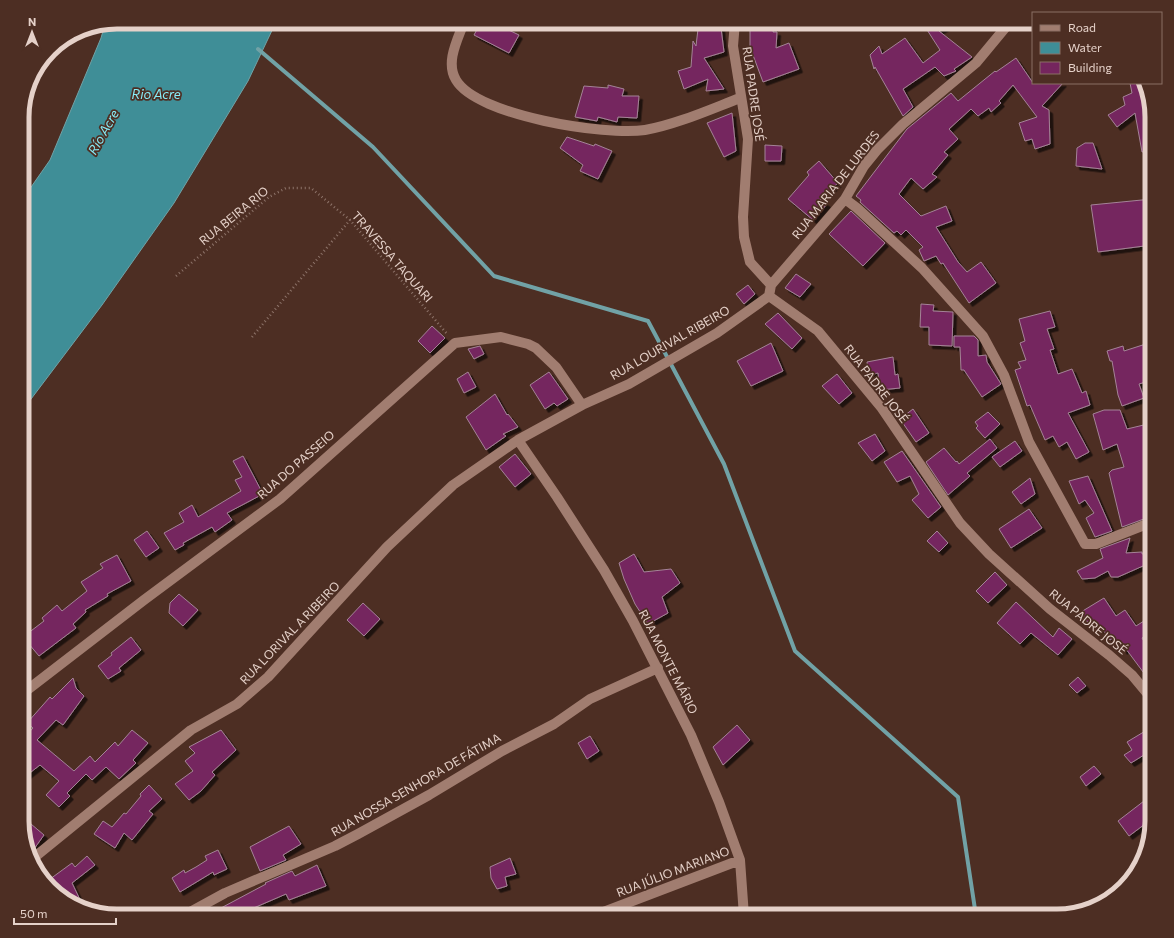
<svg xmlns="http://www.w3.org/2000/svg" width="1174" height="938" viewBox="0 0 1174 938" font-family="Commissioner,sans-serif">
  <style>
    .water { fill: #3f8e97; stroke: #71a2a6 }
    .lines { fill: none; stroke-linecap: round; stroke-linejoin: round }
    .stream { stroke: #71a2a6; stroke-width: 4 }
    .building { fill: #75255e; stroke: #a48397; filter: url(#shadow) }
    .path { stroke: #8e746a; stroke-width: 2.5; stroke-dasharray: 1 3; stroke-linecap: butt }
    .street { stroke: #a17d70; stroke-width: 10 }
    .labels { text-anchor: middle; stroke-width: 3.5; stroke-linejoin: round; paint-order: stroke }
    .street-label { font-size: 12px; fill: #e5d1c9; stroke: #4d2e23 }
    .water-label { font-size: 13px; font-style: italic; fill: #87ecf7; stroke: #4d2e23 }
    .rim { fill: none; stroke: #e5d1c9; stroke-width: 5 }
  </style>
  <defs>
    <filter id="shadow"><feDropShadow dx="3.5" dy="3.5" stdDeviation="0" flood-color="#0009"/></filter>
  </defs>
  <rect width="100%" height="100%" fill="#4d2e23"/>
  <path class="water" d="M117 22H276L248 81 174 203 102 305 22 411V200L50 160 101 38 105 24Z"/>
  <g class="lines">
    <path class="stream" d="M258 49 373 147 494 276 648 321 724 464 795 651 958 797 976 916"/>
  </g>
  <path class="building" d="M481 22H492L519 35 509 53 474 35Z
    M922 22H955L939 31 972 57 954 69 956 71 944 76 935 67 903 89 913 107 903 116 875 67 874 69 870 55 879 46 882 54 905 38 923 63 940 50Z
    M750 24H774L773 32H777L776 48 789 43 799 69 763 82 750 47Z
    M721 28 724 52 704 58 724 89 706 91 708 79 684 89 678 71 691 67 693 41 696 46 698 29Z
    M1016 58 1033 83H1063L1042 106 1049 110 1050 144 1035 149 1032 139 1025 141 1019 123 1037 117 1013 85 999 101 1001 103 991 112 989 108 978 116 971 109 949 129 958 139 944 152 948 155 932 174 937 177 923 189 911 178 899 194 921 216 946 206 952 221 936 227 958 262 967 272 981 262 996 283 969 303 943 263 941 264 936 256 924 261 919 250 923 247 906 230 901 235 897 231 894 233 860 202 861 200 856 196 907 129 951 93 958 101 995 71 996 72Z
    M1130 83H1138L1146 111 1150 108 1152 117V150L1142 152 1135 113 1117 127 1108 115 1125 105 1123 97 1132 93Z
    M608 85 624 89 622 96H639L637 118 618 117 617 122 598 117 597 121 575 117 584 86 608 88Z
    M732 113 736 151 724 157 707 123Z
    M567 137 594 146 595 144 612 151 598 179 580 171 583 165 560 148Z
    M1085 143H1093L1102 169 1076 166 1077 148Z
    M765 145 782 146 781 161H765Z
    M819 161 838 183 820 199 827 204 813 220 788 199 809 175 807 172Z
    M1152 199V245L1098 252 1091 205Z
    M851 211 885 243 863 266 829 234Z
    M796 274 811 284 800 297 785 288Z
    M748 285 755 294 744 304 736 294Z
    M921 304 934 305 933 311 953 312 952 346 929 345V327H920Z
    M1050 311 1055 327 1047 329 1054 349 1050 350 1058 374 1072 369 1082 393 1086 391 1090 405 1068 413 1089 452 1076 459 1067 442 1059 447 1053 436 1045 440 1030 405 1027 406 1015 370 1021 368 1018 362 1026 360 1020 343 1025 341 1019 319Z
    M778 313 802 338 792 349 765 324Z
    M432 326 445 338 430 353 418 341Z
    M954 336H974L978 340V356L986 355 987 362 1001 384 982 397 964 370H961L960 347H954Z
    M1152 342V380L1139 384 1144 398 1122 406 1118 395 1112 361H1110L1107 351 1123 346 1124 351Z
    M771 343 783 371 751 386 737 361Z
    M480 346 484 354 474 359 468 349Z
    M893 357 895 375 898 374 900 388 880 390 878 373 869 375 867 362Z
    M468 372 476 387 464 393 457 379Z
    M549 372 568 399 557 406 554 403 545 409 530 385Z
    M837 374 852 393 839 404 822 386Z
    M495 394 507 415 508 414 518 427 503 434 506 436 486 450 466 417Z
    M913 409 929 433 916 442 900 419Z
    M1104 410H1120L1127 429 1152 423V516L1122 527 1109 473 1112 470 1124 467 1117 444 1103 450 1093 414Z
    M988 412 1000 424 985 438 976 428 978 426 975 422Z
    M875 434 885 451 872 461 858 443Z
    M990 439 997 448 967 473 970 476 948 495 926 462 944 448 956 462 957 461 959 464Z
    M1015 441 1022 451 1000 467 992 457Z
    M902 451 941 507 928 518 912 500 919 494 910 476 897 482 884 462Z
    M515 454 531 474 515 487 499 467Z
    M243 456 263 494 227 513 232 520 215 532 212 527 183 543 184 545 175 550 164 533 184 522 179 513 192 505 198 517 241 491 235 480 242 477 233 461Z
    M1088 476 1112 531 1095 537 1086 518 1094 513 1085 500 1079 504 1069 481Z
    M1030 478 1035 494 1021 504 1012 492Z
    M1029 509 1042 528 1011 548 999 529Z
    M147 531 159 548 146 557 134 540Z
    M937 531 948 543 939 552 927 541Z
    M1130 538 1126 553 1142 552V554L1152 552V562L1118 577H1111L1108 571 1095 578 1082 579 1077 571 1103 558 1100 549Z
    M634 554 644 572 671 569 680 583 662 597 668 613 648 624 635 604 624 579 619 563Z
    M117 555 131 581 107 594 108 596 85 610 86 612 73 624 76 628 39 656 23 637 44 621 42 618 57 605 62 611 87 591 81 582 103 568 100 564Z
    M995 572 1007 585 988 603 976 591Z
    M179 594 198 610 183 626 169 613 170 603Z
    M1104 598 1116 616 1125 610 1136 626 1152 616V631L1142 638 1152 655V684L1126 649 1124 651 1114 637 1110 640 1102 628 1094 632 1081 612Z
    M1016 602 1053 637 1059 628 1072 639 1058 655 1031 633 1020 644 997 623Z
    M363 603 380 619 364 636 347 620Z
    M131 637 141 650 119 668 121 671 108 679 98 666 112 655 111 653Z
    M1078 677 1086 686 1077 693 1069 685Z
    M73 678 76 688 84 696 63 725 56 720 37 740 74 771 90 756 95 762 115 742 118 746 132 730 148 743 133 760 136 763 119 779 106 767 92 780 86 774 67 793 70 796 59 807 46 795 59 781 40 765 22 779V762L30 756 22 750V740L33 728 27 723 50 697 52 699Z
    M737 725 750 740 723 765 713 747Z
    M1152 727V750L1131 763 1124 755 1132 750 1127 742Z
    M221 730 236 750 212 772 215 775 201 791 189 800 175 784 193 771 185 761 195 753 189 747Z
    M590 736 599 751 587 759 578 743Z
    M1094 766 1101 774 1086 786 1080 777Z
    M149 785 162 799 149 811 153 814 132 840 124 833 115 848 94 834 103 821 112 827 124 813 126 814 141 796 140 794Z
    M1144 801 1152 813 1145 824 1129 836 1118 821Z
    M31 824 44 835 34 849 26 843 24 833Z
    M289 826 301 844 283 855 286 860 260 871 250 847Z
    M218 850 227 869 214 875 213 872 180 892 172 878 184 870 185 873 196 867 207 860 205 856Z
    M87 856 95 865 72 883 85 910 55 893 46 882 72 863 75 867Z
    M510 858 516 874 505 877 507 886 497 889 491 878 490 867Z
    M317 865 326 886 289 900 286 894 242 913 243 916H206L266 884 265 883 292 871 295 876Z"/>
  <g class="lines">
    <path class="path" d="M176 276 269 197 286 188H311L350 220 448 335
      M252 337 350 220"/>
    <path class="street" d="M464 22C458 39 445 62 456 80 477 116 606 136 645 130 675 125 711 109 740 98
      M735 22 733 46 748 139 743 217 744 237 750 262 771 285
      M845 199 857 208 922 268 983 336 1004 375 1029 442 1085 544H1096L1152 522
      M771 285 769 296 818 331 881 407 960 523 989 554 1050 609 1109 655 1132 675 1152 699
      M771 285 845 199 864 166 877 150 903 124 976 63 1010 22
      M518 440 557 497 604 570 633 621 691 735 719 802 740 860 744 916
      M22 694 144 600 280 499 455 343 501 337 528 344 536 348 556 367 582 405
      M31 860 191 730 237 704 268 677 387 547 453 485 518 440 582 405 629 384 717 333 769 296
      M183 916 225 893 335 846 358 834 429 795 502 751 554 724 590 699 658 668
      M593 916 740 860"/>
  </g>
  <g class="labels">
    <g class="street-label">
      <text transform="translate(753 94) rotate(82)" y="4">RUA PADRE JOSÉ</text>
      <text transform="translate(836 185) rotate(-52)" y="4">RUA MARIA DE LURDES</text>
      <text transform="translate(234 216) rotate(-39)" y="4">RUA BEIRA RIO</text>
      <text transform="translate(392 257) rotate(49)" y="4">TRAVESSA TAQUARI</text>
      <text transform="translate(670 343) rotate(-30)" y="4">RUA LOURIVAL RIBEIRO</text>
      <text transform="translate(876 384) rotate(52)" y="4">RUA PADRE JOSÉ</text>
      <text transform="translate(296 465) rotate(-41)" y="4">RUA DO PASSEIO</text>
      <text transform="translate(1088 622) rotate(39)" y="4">RUA PADRE JOSÉ</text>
      <text transform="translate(290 633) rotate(-46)" y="4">RUA LORIVAL A RIBEIRO</text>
      <text transform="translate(668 662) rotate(63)" y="4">RUA MONTE MÁRIO</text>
      <text transform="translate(416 785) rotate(-30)" y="4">RUA NOSSA SENHORA DE FÁTIMA</text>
      <text transform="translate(673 872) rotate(-21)" y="4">RUA JÚLIO MARIANO</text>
    </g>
    <g class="water-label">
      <text x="156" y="99">Rio Acre</text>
      <text transform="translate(103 132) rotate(-61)" y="5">Río Acre</text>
    </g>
  </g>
  <path d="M0 0H1174V938H0ZM117 29H1057A88 88 0 0 1 1145 117V821A88 88 0 0 1 1057 909H117A88 88 0 0 1 29 821V117A88 88 0 0 1 117 29Z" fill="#4d2e23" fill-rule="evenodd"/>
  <path class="rim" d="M117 29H1057A88 88 0 0 1 1145 117V821A88 88 0 0 1 1057 909H117A88 88 0 0 1 29 821V117A88 88 0 0 1 117 29Z"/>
  <rect x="1032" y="12" width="130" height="72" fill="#4d2e23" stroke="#8a6f65"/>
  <rect x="1040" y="25" width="20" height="6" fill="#a17d70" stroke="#8a6f65"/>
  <text x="1068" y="32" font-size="12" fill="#e5d1c9">Road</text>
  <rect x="1040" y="42" width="20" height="12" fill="#3f8e97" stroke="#8a6f65"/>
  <text x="1068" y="52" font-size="12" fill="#e5d1c9">Water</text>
  <rect x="1040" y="62" width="20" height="12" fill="#75255e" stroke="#8a6f65"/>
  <text x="1068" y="72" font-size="12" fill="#e5d1c9">Building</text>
  <g transform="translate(32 32)" stroke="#4d2e23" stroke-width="3" paint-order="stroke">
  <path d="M0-3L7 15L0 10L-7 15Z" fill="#e5d1c9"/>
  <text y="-6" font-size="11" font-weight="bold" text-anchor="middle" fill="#e5d1c9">N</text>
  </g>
  <path d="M14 918v6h102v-6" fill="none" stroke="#e5d1c9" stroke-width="2"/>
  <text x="20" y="918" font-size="12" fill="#e5d1c9" stroke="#4d2e23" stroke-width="3" paint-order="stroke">50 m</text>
</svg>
